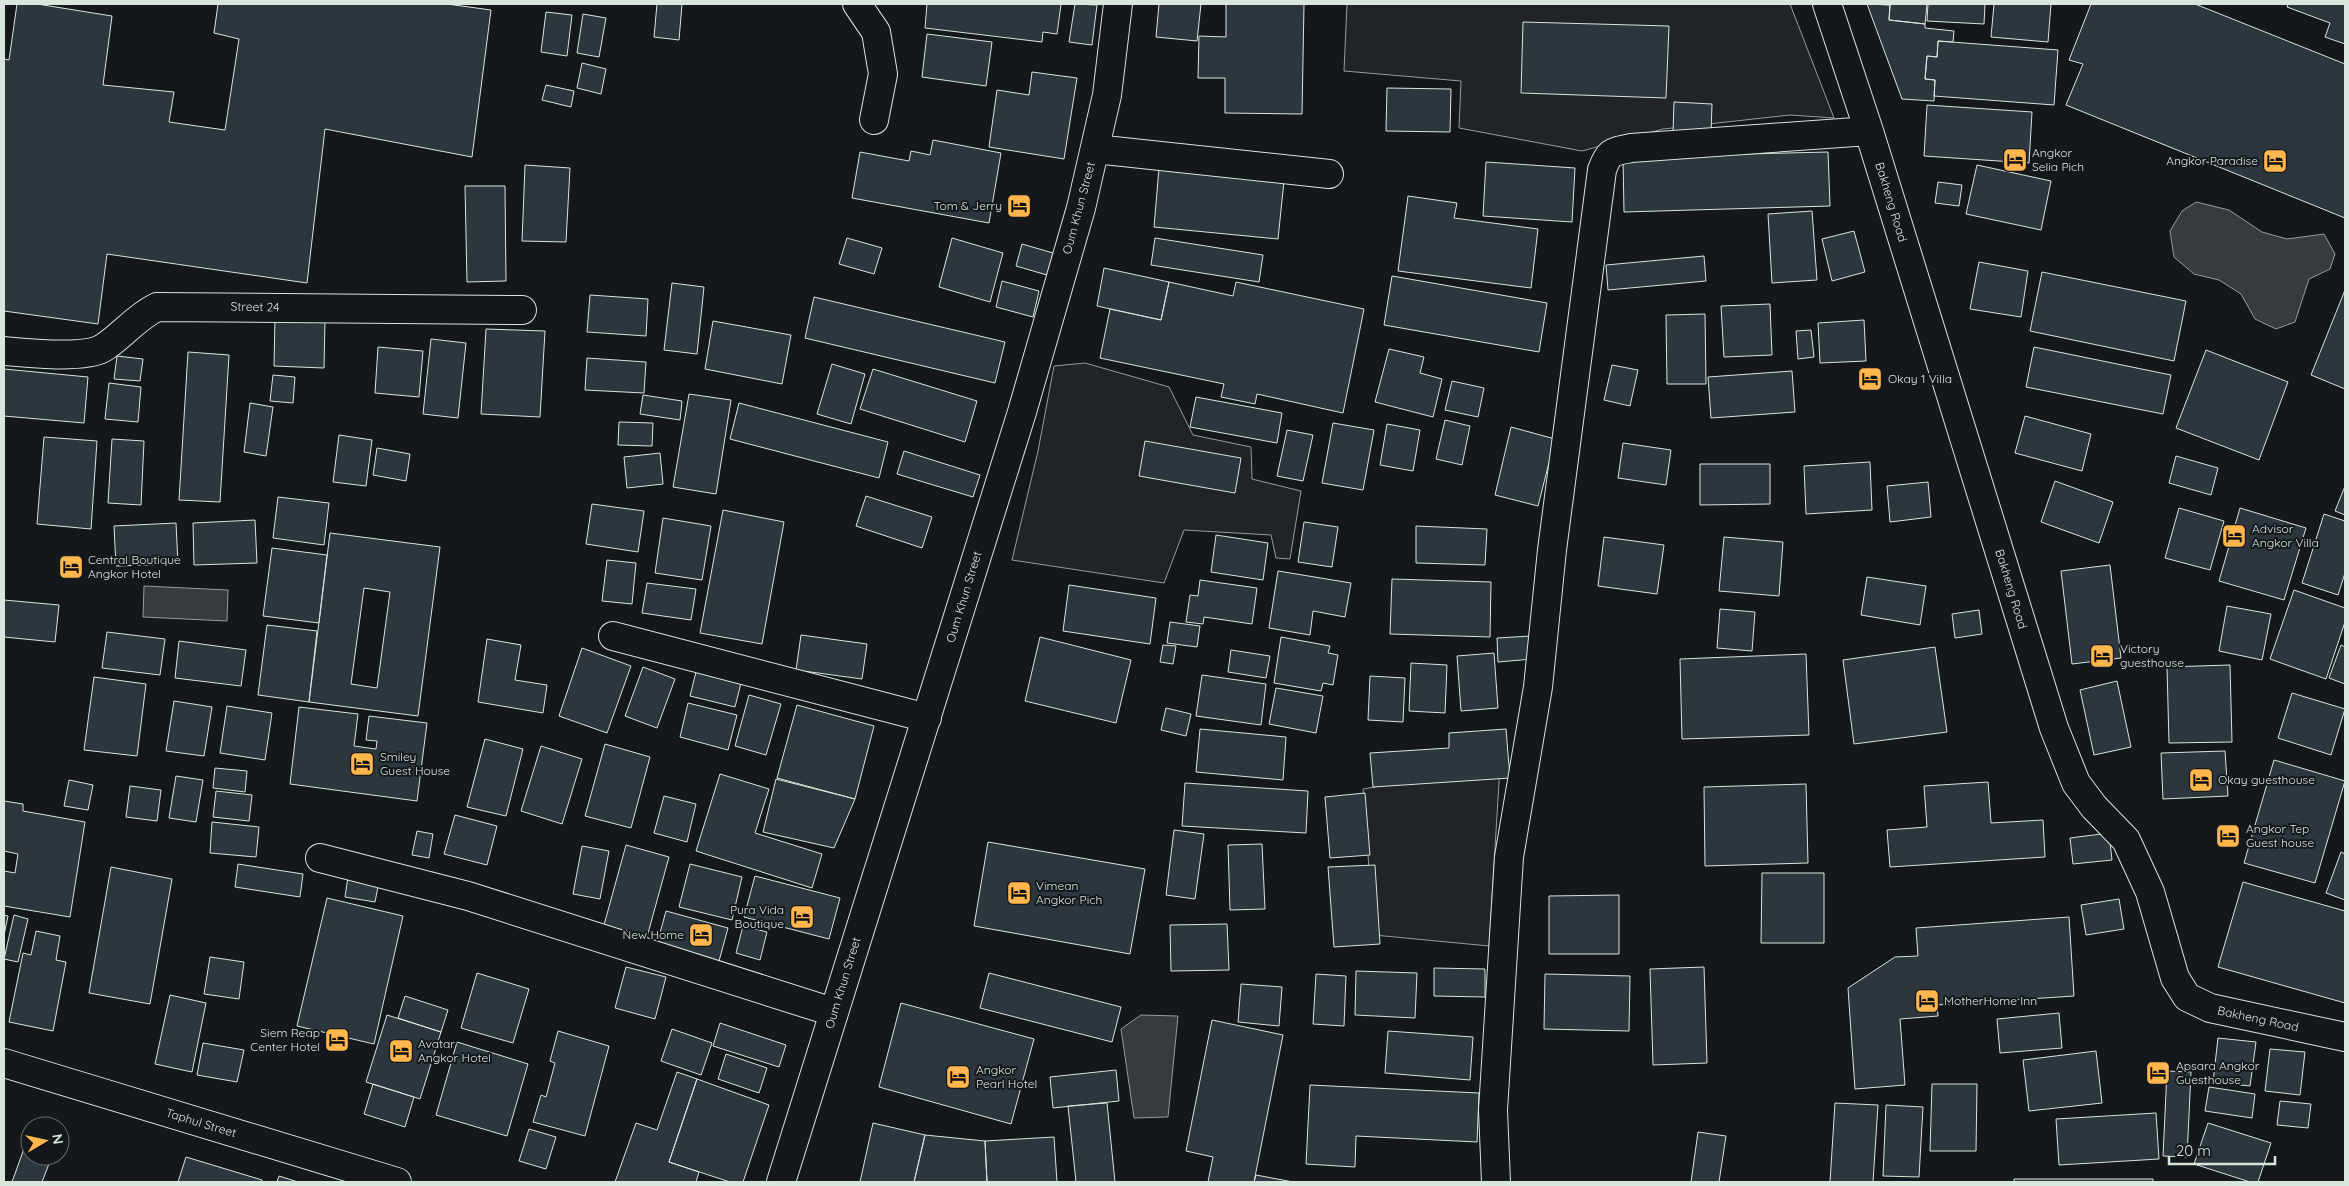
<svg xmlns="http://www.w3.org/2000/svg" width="2349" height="1186" viewBox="0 0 2349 1186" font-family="Quicksand,sans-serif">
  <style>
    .green { fill: #202428; stroke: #939e99 }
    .water { fill: #363b3e; stroke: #939e99 }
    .building { fill: #2c363c; stroke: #d8e6dc; fill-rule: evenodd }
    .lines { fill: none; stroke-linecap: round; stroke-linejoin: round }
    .street-casing { stroke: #d8e6dc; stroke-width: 30 }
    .street { stroke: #14181c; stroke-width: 28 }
    .labels { text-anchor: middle; stroke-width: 4; stroke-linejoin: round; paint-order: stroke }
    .poi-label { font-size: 12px; fill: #d8e6dc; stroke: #14181c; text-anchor: start }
    .street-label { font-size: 12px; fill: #d8e6dc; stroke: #14181c }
  </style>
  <rect width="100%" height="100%" fill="#14181c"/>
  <path class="green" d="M1347 4H1790L1834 118 1790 115 1663 129 1582 151 1459 128 1461 81 1344 71Z
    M1085 363 1169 387 1193 435 1251 447 1252 479 1301 491 1290 559 1276 558 1271 535 1184 530 1164 583 1012 560 1038 451 1054 366Z
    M1500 766 1489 946 1374 935 1363 789Z"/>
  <path class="water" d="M2196 202 2229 210 2262 232 2287 239 2324 234 2335 254 2330 269 2309 279 2295 322 2276 329 2255 319 2241 294 2219 280 2194 274 2174 257 2170 231 2182 211Z
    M144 586 228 590 227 621 143 617Z
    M1141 1015 1178 1016 1168 1117 1134 1118 1121 1029Z"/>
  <path class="building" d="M17 4H37L112 16 103 85 174 92 169 122 225 130 239 39 214 33 218 4H447L491 10 472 157 325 129 307 283 107 254 98 324 4 311V59L9 60Z
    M657 4H682L679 40 654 37Z
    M927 4H1061L1057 34 1043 32 1042 42 925 28Z
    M1075 4 1097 5 1092 45 1069 42Z
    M1159 4H1201L1197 41 1156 37Z
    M1226 4H1304L1302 114 1225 113V78H1198L1199 36 1226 37Z
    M1867 4 1890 5 1889 20 1925 24V28L1954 31 1953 42 1938 41 1937 57 1927 56 1925 79 1935 80 1934 101 1902 99Z
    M1879 4H1927L1925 24 1889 20 1890 5Z
    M1928 4H1985L1984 24 1927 21Z
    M1994 4H2051L2048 42 1991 37Z
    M2091 4H2195L2345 64V218L2066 105 2083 64 2069 60Z
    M2288 4H2345V44L2325 37 2330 23 2287 7Z
    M546 12 572 15 567 56 541 52Z
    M583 14 606 18 599 57 577 53Z
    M1523 22 1669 26 1666 98 1521 93Z
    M927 34 992 42 986 86 922 77Z
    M1938 41 2058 50 2054 105 1934 96 1935 80 1925 79 1927 56 1937 57Z
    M582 63 606 69 601 94 577 88Z
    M1032 72 1077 78 1064 159 989 147 997 90 1029 95Z
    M546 85 574 91 571 107 542 100Z
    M1387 88 1451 89 1450 132 1386 131Z
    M1674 102 1712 104 1711 134 1673 133Z
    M1927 105 2032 112 2029 163 1924 156Z
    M933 140 1001 153 989 223 852 198 860 152 909 161 911 151 930 155Z
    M1828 152 1830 206 1624 212 1623 157Z
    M1486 162 1575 168 1572 222 1483 216Z
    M525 165 570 168 566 242 522 241Z
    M1977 165 2051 181 2041 230 1966 214Z
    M1159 168 1284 181 1278 239 1154 227Z
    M1938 182 1962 185 1959 206 1935 203Z
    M465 186H505L506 281 467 282Z
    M1408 196 1457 203 1454 218 1538 229 1531 288 1398 271Z
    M1812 211 1817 280 1772 283 1768 214Z
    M1854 231 1865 272 1832 281 1822 239Z
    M847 238 882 248 874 274 839 264Z
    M952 238 1003 253 990 302 939 287Z
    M1155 238 1263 255 1259 282 1151 265Z
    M1022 244 1053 253 1047 275 1016 266Z
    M1704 256 1706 281 1608 290 1606 265Z
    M1979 262 2028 271 2021 317 1970 309Z
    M1104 268 1169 282 1161 320 1097 306Z
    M2042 272 2186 301 2174 361 2030 331Z
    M1392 276 1547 303 1539 352 1384 325Z
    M1002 281 1039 291 1033 317 996 307Z
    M1169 282 1233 296 1236 282 1364 309 1343 413 1257 394 1255 404 1221 397 1224 384 1100 358 1110 309 1161 320Z
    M672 283 704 287 697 354 664 350Z
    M2345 290V389L2311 375Z
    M590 295 648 299 646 336 587 332Z
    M814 297 1005 342 995 383 805 338Z
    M1770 304 1772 355 1724 357 1721 306Z
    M1705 314 1706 384H1667L1666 315Z
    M275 318 325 319 324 368 274 366Z
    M1864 320 1866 361 1820 363 1818 323Z
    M713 321 791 335 782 384 705 369Z
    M486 329 545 331 540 417 481 414Z
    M1811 330 1814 357 1798 359 1796 331Z
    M431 339 466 343 458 418 423 414Z
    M378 347 423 351 419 397 375 393Z
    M2034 347 2171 375 2163 414 2026 387Z
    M1389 349 1424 357 1420 373 1442 379 1433 417 1375 402Z
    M2206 350 2288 382 2259 460 2176 428Z
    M188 352 229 355 220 502 179 500Z
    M117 356 143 359 140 381 114 379Z
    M587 358 646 362 644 393 585 390Z
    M832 364 865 374 851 424 817 414Z
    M1612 365 1638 370 1630 406 1604 400Z
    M4 369 88 377 84 423 4 416Z
    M873 369 977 401 965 442 860 409Z
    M1792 371 1795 412 1711 418 1708 377Z
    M273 375 295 377 293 403 270 401Z
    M1452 381 1484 388 1478 417 1445 410Z
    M109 383 141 387 138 422 105 419Z
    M689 394 731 400 716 494 673 487Z
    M643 395 682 401 680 420 640 414Z
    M1196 397 1282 413 1277 443 1190 427Z
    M250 403 273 407 266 456 244 452Z
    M739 403 888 442 879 478 730 439Z
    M2025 416 2091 434 2082 471 2015 453Z
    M1445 420 1470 426 1462 465 1436 459Z
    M619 422 653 423 652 446 618 445Z
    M1333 423 1374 430 1363 490 1322 483Z
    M1387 424 1420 430 1413 471 1380 465Z
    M1511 427 1555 439 1538 506 1495 495Z
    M1287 430 1313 435 1303 481 1277 476Z
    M339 435 372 440 366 486 333 482Z
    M44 437 97 441 91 529 37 524Z
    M112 439 144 441 141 505 108 503Z
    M1145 441 1241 458 1235 493 1139 476Z
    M1623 443 1671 450 1666 485 1618 478Z
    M377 448 410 454 406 481 373 475Z
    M904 451 980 475 973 497 897 474Z
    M660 453 663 484 627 488 624 457Z
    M2176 456 2218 468 2211 495 2169 483Z
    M1870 462 1872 510 1806 514 1804 466Z
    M1700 464H1770V504L1700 505Z
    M2055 481 2113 502 2099 543 2041 522Z
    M1928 482 1931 517 1890 522 1887 486Z
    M2345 486V515L2335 511Z
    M866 496 932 517 922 548 856 526Z
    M278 497 329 503 324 545 273 538Z
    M592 504 644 511 638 552 586 544Z
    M2179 508 2224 521 2210 570 2165 558Z
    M2240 508 2306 528 2284 600 2219 581Z
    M723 510 784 522 762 644 700 633Z
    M2324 514 2345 521V573L2338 595 2302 583Z
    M663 518 711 526 702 580 655 573Z
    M255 520 257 563 194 565 193 523Z
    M1304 522 1338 527 1332 567 1298 562Z
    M176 523 178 564 116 566 114 526Z
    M1416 526 1487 529 1485 565 1416 563Z
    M330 533 440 547 418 716 309 702ZM364 588 390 592 377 688 351 684Z
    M1216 535 1268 543 1263 580 1211 572Z
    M1604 537 1664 545 1657 594 1598 586Z
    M1724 537 1783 542 1779 596 1719 591Z
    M272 548 327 555 319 623 263 616Z
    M607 560 636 563 632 604 602 601Z
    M2110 565 2121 658 2072 664 2061 571Z
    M1278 571 1351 583 1345 617 1313 611 1310 635 1269 628Z
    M1867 577 1926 586 1920 625 1861 615Z
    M1392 579 1491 582 1490 637 1390 634Z
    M1200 580 1257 588 1252 624 1204 617 1203 624 1186 622 1190 595 1198 596Z
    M647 583 696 589 691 620 642 613Z
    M1069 585 1156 598 1150 644 1063 631Z
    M2294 590 2345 608V622L2326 679 2270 659Z
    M4 600 59 605 55 642 4 637Z
    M2227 606 2271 614 2262 660 2219 651Z
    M1720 609 1755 612 1752 651 1717 648Z
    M1979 610 1982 634 1955 638 1952 614Z
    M1170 622 1200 626 1197 647 1167 643Z
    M267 625 317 631 309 702 258 695Z
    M107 632 165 639 160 675 102 668Z
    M801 635 867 644 862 679 796 670Z
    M1531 636 1533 659 1498 662 1497 638Z
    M1040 637 1131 660 1116 723 1025 701Z
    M1281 637 1330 646 1328 653 1338 655 1333 685 1323 683 1321 691 1274 683Z
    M487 639 521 645 515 680 547 685 543 713 478 702Z
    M179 641 246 650 241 686 175 678Z
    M1163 645 1176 646 1173 664 1160 662Z
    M2341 645 2345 647V684L2329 678Z
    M1935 647 1947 732 1854 744 1843 660Z
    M582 648 631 666 607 733 559 716Z
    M1231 650 1270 656 1266 678 1228 672Z
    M1494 653 1498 708 1461 711 1457 656Z
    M1806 654 1809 735 1682 739 1680 659Z
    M1411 663 1447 665 1445 713 1409 711Z
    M2230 665 2232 742 2169 743 2167 667Z
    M643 667 675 679 657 728 625 716Z
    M697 668 742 679 735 707 690 696Z
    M1202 675 1266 684 1261 725 1196 716Z
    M1370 676 1405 678 1403 722 1368 720Z
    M94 677 146 684 137 756 84 750Z
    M2117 681 2131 747 2094 755 2080 690Z
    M1276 688 1323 696 1316 733 1269 724Z
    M2292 693 2345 709 2331 755 2278 738Z
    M749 695 781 704 766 755 735 746Z
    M174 701 212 707 204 756 166 751Z
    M688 703 737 715 728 750 680 737Z
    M797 705 874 726 855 799 777 778Z
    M227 706 272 713 265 760 220 753Z
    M299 707 358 714 354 746 376 749 377 741 366 740 369 716 427 723 417 801 290 784Z
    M1166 708 1191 714 1186 736 1161 730Z
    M1200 729 1286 737 1283 780 1196 772Z
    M1506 729 1510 778 1373 787 1370 753 1449 748V733Z
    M485 739 523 749 506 816 467 807Z
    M605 744 650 757 631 828 585 816Z
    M541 746 582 759 562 824 521 811Z
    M2225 751 2228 796 2163 799 2161 753Z
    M2274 760 2345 781 2315 883 2244 863Z
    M215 768 247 771 245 792 213 788Z
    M720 774 769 789 755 833 822 854 812 888 696 851Z
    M176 776 203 780 196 822 169 818Z
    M776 779 855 799 834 848 763 832Z
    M69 780 93 785 88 810 64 806Z
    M1988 782 1991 823 2043 820 2045 857 1890 867 1887 830 1927 827 1924 786Z
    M1185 783 1308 791 1306 833 1182 826Z
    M1806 784 1808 863 1705 866 1704 787Z
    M130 786 161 790 157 821 126 817Z
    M216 791 252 795 249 821 213 817Z
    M1365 793 1370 855 1330 858 1325 797Z
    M664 796 696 804 687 842 654 833Z
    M4 801 23 804V811L85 822 70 917 4 906V871L15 873 18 854 4 851Z
    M455 815 497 826 487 865 444 854Z
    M212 822 259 827 256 857 210 853Z
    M1174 830 1204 834 1195 899 1166 895Z
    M417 831 433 834 429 858 412 855Z
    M2109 833 2112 860 2073 864 2070 838Z
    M988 842 1145 869 1130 954 974 926Z
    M1262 844 1265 909 1230 910 1228 845Z
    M626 845 669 857 647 937 604 925Z
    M582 846 609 851 600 899 573 894Z
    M2341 852 2345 854V900L2326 893Z
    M238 864 303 874 300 897 235 887Z
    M690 864 742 877 732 920 679 907Z
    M1375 865 1380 944 1334 947 1328 867Z
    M111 867 172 879 150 1004 89 993Z
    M349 870 380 876 375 902 345 897Z
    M1762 873H1824V943H1761Z
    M755 876 840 898 829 939 744 917Z
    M2243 882 2345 911V1003L2218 967Z
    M1619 895V954H1549V896Z
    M327 898 403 916 374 1044 297 1026Z
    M2119 899 2124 929 2086 935 2081 905Z
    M666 911 728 928 719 961 657 944Z
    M4 915 8 916 4 935Z
    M14 915 28 919 18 962 4 959Z
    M2069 917 2074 996 1937 1005 1938 1016 1900 1019 1905 1085 1855 1089 1848 988 1895 957 1918 956 1916 928Z
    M1227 924 1229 970 1171 971 1170 925Z
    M743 926 767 932 760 960 736 953Z
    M36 931 60 936 56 960 66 962 53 1031 9 1022 23 953 31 955Z
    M210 957 244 962 239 999 204 994Z
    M626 967 666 977 655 1019 615 1008Z
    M1704 967 1707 1063 1653 1065 1650 969Z
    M1434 968 1485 969V997L1434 996Z
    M1356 971 1417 973 1415 1018 1355 1015Z
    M477 973 529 989 513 1043 461 1028Z
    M989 973 1121 1007 1112 1042 980 1008Z
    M1316 974 1346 976 1344 1026 1313 1024Z
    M1545 974 1630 976 1629 1031 1544 1029Z
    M1241 984 1282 987 1279 1026 1238 1022Z
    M170 995 206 1003 192 1072 155 1064Z
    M405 996 448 1010 441 1032 398 1018Z
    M901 1003 1034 1039 1011 1124 879 1087Z
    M2059 1013 2062 1048 2000 1053 1997 1019Z
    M387 1015 441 1032 420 1099 366 1082Z
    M1212 1020 1283 1035 1254 1182H1208L1213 1157 1186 1151Z
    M720 1023 786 1045 779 1067 713 1046Z
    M672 1029 712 1043 701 1075 661 1061Z
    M558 1031 609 1046 585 1136 533 1122 541 1095 546 1097 555 1063 550 1061Z
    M1388 1031 1473 1037 1470 1080 1385 1073Z
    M2218 1038 2256 1042 2250 1086 2213 1082Z
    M457 1042 528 1064 507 1136 436 1115Z
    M203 1043 244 1050 237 1082 197 1075Z
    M2270 1049 2305 1052 2300 1095 2265 1091Z
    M2096 1051 2102 1103 2029 1111 2023 1060Z
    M726 1054 767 1068 759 1093 718 1079Z
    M1116 1070 1119 1101 1053 1108 1050 1077Z
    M2167 1071 2191 1072 2187 1157 2163 1156Z
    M677 1072 697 1079 669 1162 699 1172 696 1182H615L636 1123 657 1130Z
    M697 1079 769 1105 743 1182H730L669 1162Z
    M373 1084 414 1097 405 1127 364 1114Z
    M1932 1084H1977L1976 1151H1930Z
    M1310 1085 1479 1093 1477 1142 1356 1136 1355 1167 1306 1164Z
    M2209 1087 2255 1094 2252 1118 2205 1111Z
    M2280 1101 2311 1104 2308 1128 2277 1125Z
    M1107 1103 1115 1182H1076L1068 1106Z
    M1835 1103 1878 1105 1873 1182H1830Z
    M1886 1105 1923 1107 1919 1177 1883 1176Z
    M2156 1113 2159 1159 2059 1165 2056 1119Z
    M873 1123 925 1135 914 1182H860Z
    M2208 1123 2271 1143 2258 1182H2250L2194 1164Z
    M529 1129 556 1137 546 1169 519 1161Z
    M30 1132V1156H52L42 1182H12Z
    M1698 1132 1726 1136 1719 1182H1691Z
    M925 1135 985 1141 987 1182H914Z
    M1054 1137 1057 1182H987L985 1141Z
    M186 1157 262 1180V1182H178Z
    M1256 1175 1293 1182H1254Z
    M279 1176 298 1182H277Z
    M2014 1179H2153V1182H2014Z"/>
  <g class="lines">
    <defs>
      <path id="street" d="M857 4 876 32 883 74 874 120
        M1827 4 1869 131 2054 728 2076 783 2094 807 2126 840 2150 892 2175 978 2187 997 2210 1008 2345 1037
        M1095 149 1329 174
        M4 351C25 353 85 359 103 348 122 336 136 317 157 307L522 310
        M613 636 927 718
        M320 858 468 896 833 1012
        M4 1063 397 1182
        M781 1182 1022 412 1081 208 1107 95 1118 4
        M1496 1182 1493 1110 1509 857 1538 687 1552 550 1602 170C1609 151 1612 152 1631 148L1869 131"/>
    </defs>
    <use href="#street" class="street-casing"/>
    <use href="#street" class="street"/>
  </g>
  <defs>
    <symbol id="hotel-square" viewBox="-11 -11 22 22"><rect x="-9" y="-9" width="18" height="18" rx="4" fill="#ffb74d" stroke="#14181c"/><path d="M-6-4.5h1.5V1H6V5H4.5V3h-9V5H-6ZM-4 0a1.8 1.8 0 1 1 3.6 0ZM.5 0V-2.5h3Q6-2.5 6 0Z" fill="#111"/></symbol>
  </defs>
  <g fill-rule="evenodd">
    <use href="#hotel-square" x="2001" y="146" width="28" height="28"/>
    <use href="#hotel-square" x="2261" y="147" width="28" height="28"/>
    <use href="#hotel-square" x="1005" y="192" width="28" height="28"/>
    <use href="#hotel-square" x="1856" y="365" width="28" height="28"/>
    <use href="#hotel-square" x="2220" y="522" width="28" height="28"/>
    <use href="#hotel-square" x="57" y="553" width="28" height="28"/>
    <use href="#hotel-square" x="2088" y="642" width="28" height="28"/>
    <use href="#hotel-square" x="348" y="750" width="28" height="28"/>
    <use href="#hotel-square" x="2187" y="766" width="28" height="28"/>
    <use href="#hotel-square" x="2214" y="822" width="28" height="28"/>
    <use href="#hotel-square" x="1005" y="879" width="28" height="28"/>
    <use href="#hotel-square" x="788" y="903" width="28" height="28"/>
    <use href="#hotel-square" x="687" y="921" width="28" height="28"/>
    <use href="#hotel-square" x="1913" y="987" width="28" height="28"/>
    <use href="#hotel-square" x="323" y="1026" width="28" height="28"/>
    <use href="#hotel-square" x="387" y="1037" width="28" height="28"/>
    <use href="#hotel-square" x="2144" y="1059" width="28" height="28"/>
    <use href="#hotel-square" x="944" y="1063" width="28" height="28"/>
  </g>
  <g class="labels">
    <g class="poi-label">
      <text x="2032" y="157">Angkor<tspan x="2032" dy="14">Selia Pich</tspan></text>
      <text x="2258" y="165" text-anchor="end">Angkor Paradise</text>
      <text x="1002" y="210" text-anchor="end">Tom &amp; Jerry</text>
      <text x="1888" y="383">Okay 1 Villa</text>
      <text x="2252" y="533">Advisor<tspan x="2252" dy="14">Angkor Villa</tspan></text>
      <text x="88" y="564">Central Boutique<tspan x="88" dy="14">Angkor Hotel</tspan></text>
      <text x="2120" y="653">Victory<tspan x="2120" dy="14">guesthouse</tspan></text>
      <text x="380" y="761">Smiley<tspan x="380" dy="14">Guest House</tspan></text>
      <text x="2218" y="784">Okay guesthouse</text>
      <text x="2246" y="833">Angkor Tep<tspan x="2246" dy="14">Guest house</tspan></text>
      <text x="1036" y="890">Vimean<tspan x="1036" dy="14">Angkor Pich</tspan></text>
      <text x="784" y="914" text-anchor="end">Pura Vida<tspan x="784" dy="14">Boutique</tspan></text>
      <text x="684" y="939" text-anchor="end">New Home</text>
      <text x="1944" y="1005">MotherHome Inn</text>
      <text x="320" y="1037" text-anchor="end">Siem Reap<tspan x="320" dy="14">Center Hotel</tspan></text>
      <text x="418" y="1048">Avatar<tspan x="418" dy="14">Angkor Hotel</tspan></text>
      <text x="2176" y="1070">Apsara Angkor<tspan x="2176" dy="14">Guesthouse</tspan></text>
      <text x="976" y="1074">Angkor<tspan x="976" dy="14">Pearl Hotel</tspan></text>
    </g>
    <g class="street-label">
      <text transform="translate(1891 202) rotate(73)" y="4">Bakheng Road</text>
      <text transform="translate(1079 208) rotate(-75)" y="4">Oum Khun Street</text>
      <text transform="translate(255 307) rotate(1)" y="4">Street 24</text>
      <text transform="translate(2011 589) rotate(73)" y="4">Bakheng Road</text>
      <text transform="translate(964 597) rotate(-73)" y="4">Oum Khun Street</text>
      <text transform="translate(843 983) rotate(-73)" y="4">Oum Khun Street</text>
      <text transform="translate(2258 1019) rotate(12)" y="4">Bakheng Road</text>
      <text transform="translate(201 1123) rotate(17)" y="4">Taphul Street</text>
    </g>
  </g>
  <rect width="2349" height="1186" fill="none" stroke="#d8e6dc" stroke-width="10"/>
  <g transform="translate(45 1141) rotate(81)"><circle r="24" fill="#14181c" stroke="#626a69"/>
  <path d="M0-4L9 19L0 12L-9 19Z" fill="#ffb74d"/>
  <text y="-8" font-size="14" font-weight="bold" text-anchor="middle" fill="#d8e6dc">N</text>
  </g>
  <path d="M2169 1156v8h106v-8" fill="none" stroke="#d8e6dc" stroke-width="2.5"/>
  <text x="2176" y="1156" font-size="15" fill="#d8e6dc" stroke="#14181c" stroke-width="4" paint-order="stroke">20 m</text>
</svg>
